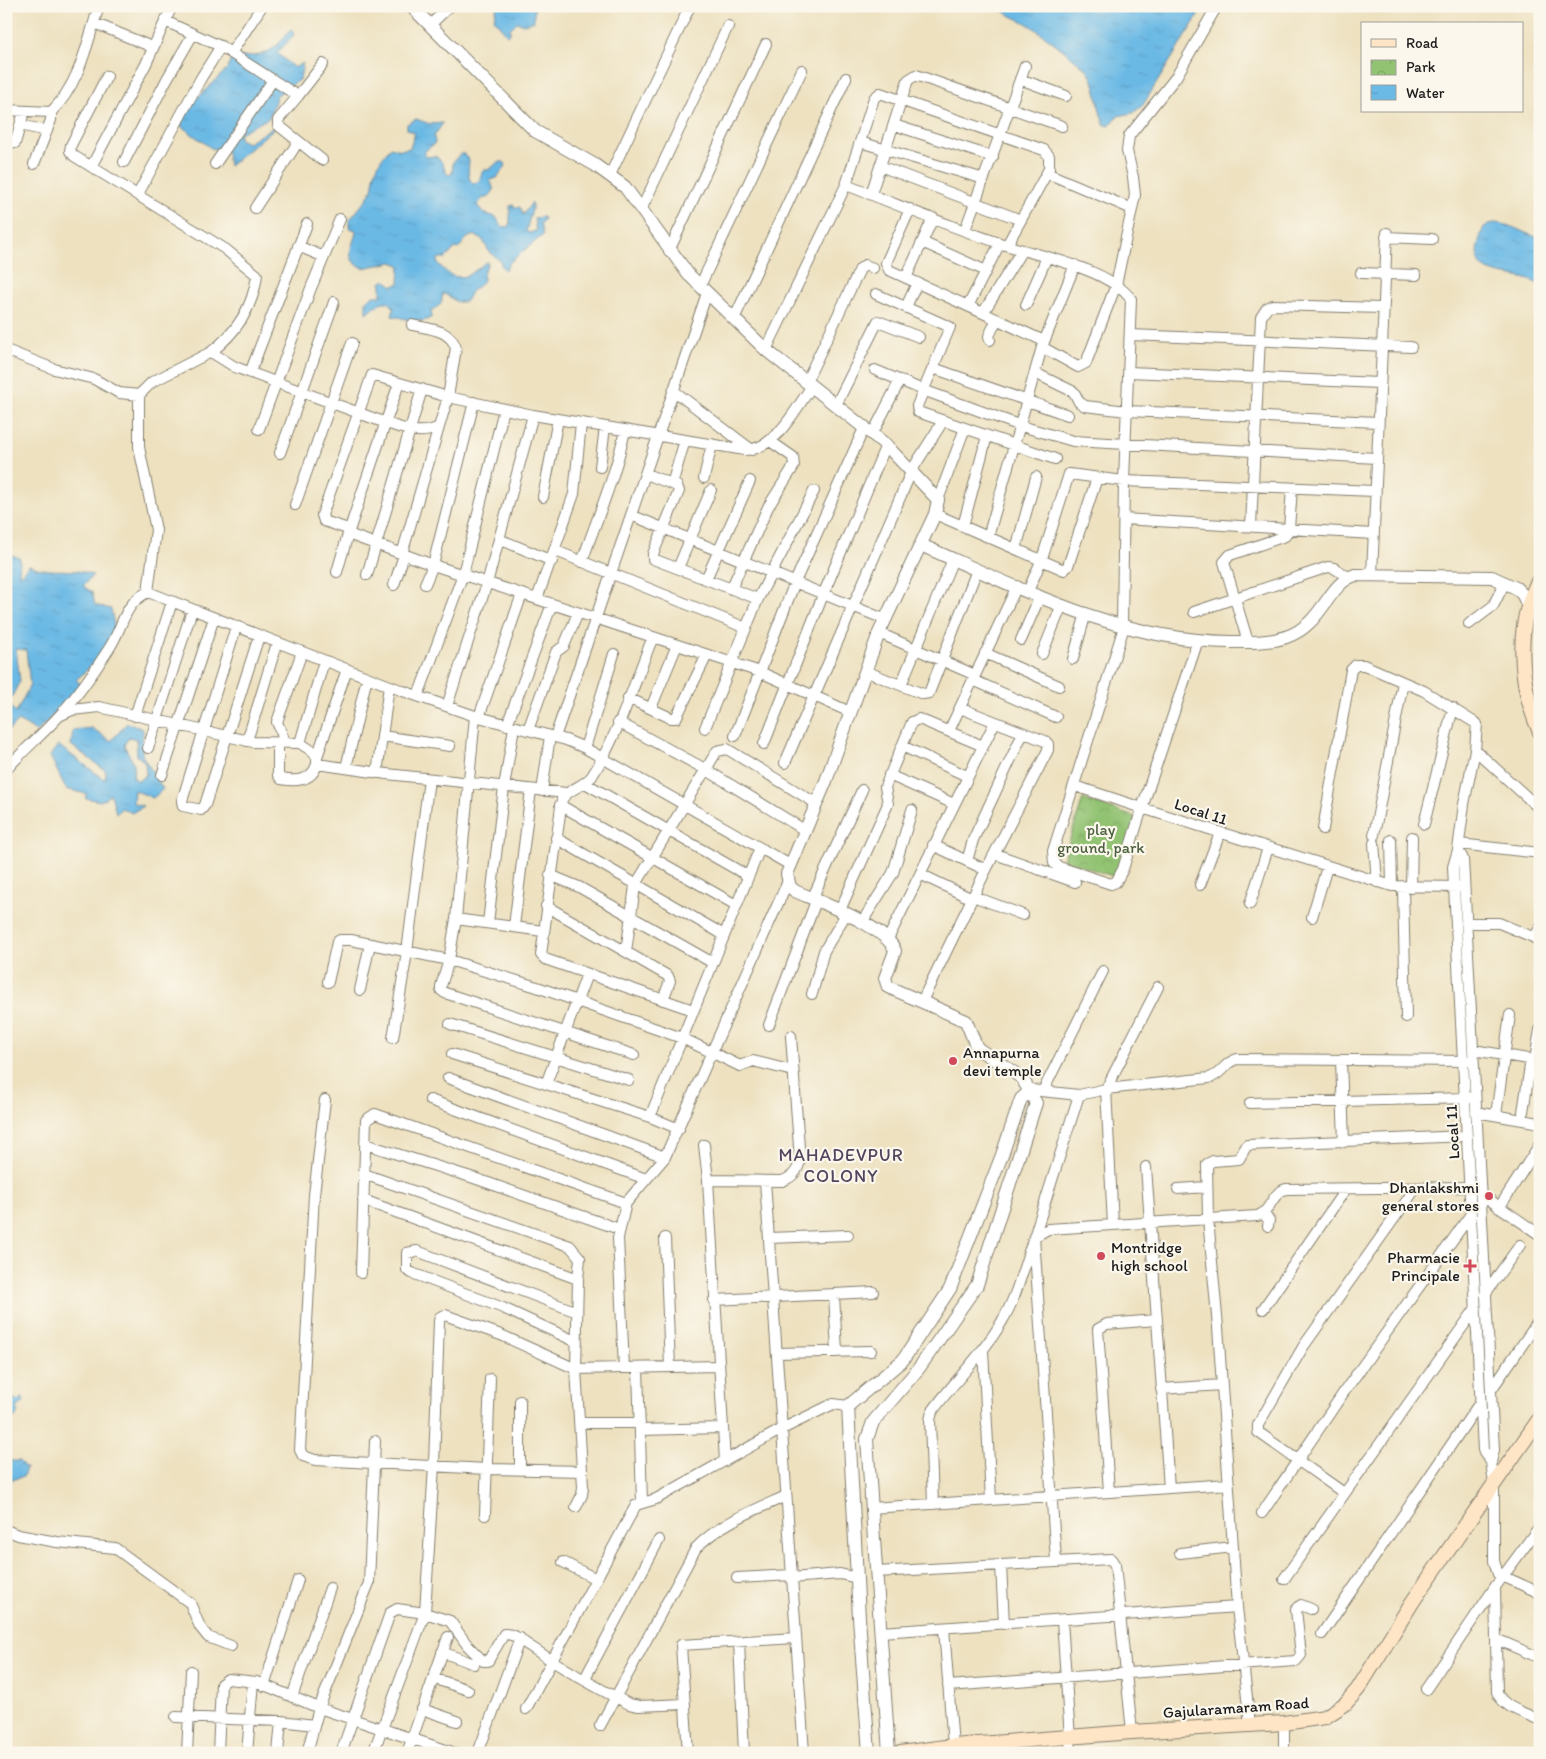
<svg xmlns="http://www.w3.org/2000/svg" width="1546" height="1759" viewBox="0 0 1546 1759" font-family="Itim,sans-serif">
  <style>
    .park { fill: url(#park-crowns); stroke: #577047 }
    .water { fill: url(#water-ripples); stroke: #446a80; fill-rule: evenodd }
    .lines { fill: none; stroke-linecap: round; stroke-linejoin: round }
    .minor-casing { stroke: #847e6e; stroke-width: 12 }
    .tertiary-casing { stroke: #847e6e; stroke-width: 14 }
    .secondary-casing { stroke: #847e6e; stroke-width: 16 }
    .minor { stroke: #fff; stroke-width: 10 }
    .tertiary { stroke: #fff; stroke-width: 12 }
    .secondary { stroke: #fee5c5; stroke-width: 14 }
    .poi-dot { fill: #d1495b; stroke: #fbf7ec; stroke-width: 2 }
    .labels { text-anchor: middle; stroke-width: 4.5; stroke-linejoin: round; paint-order: stroke }
    .street-label { font-size: 16px; fill: #1c1c1c; stroke: #fbf7ec }
    .park-label { font-size: 16px; fill: #4b5f3e; stroke: #fbf7ec }
    .poi-label { font-size: 16px; fill: #1c1c1c; stroke: #fbf7ec; text-anchor: start }
    .neighbourhood-label { font-size: 18px; letter-spacing: 1px; fill: #52465f; stroke: #fbf7ec }
  </style>
  <defs>
    <pattern id="park-crowns" width="20" height="18" patternUnits="userSpaceOnUse" patternTransform="scale(1.25)"><rect width="20" height="18" fill="#92c372"/><path d="M2 6a3 3 0 1 1 6 0M12 15a3 3 0 1 1 6 0" fill="none" stroke="#7da762"/></pattern>
    <pattern id="water-ripples" width="26" height="14" patternUnits="userSpaceOnUse" patternTransform="scale(1.25)"><rect width="26" height="14" fill="#6bb9e5"/><path d="M2 4q2-2 4 0t4 0M15 11q2-2 4 0t4 0" fill="none" stroke="#5c9ec4"/></pattern>
  </defs>
  <rect width="100%" height="100%" fill="#fbf7ec"/>
  <filter id="ink" filterUnits="userSpaceOnUse"><feTurbulence type="fractalNoise" baseFrequency=".02" numOctaves="2"/><feDisplacementMap in="SourceGraphic" scale="10" xChannelSelector="R" yChannelSelector="G"/><feConvolveMatrix kernelMatrix="1 2 1 2 8 2 1 2 1" color-interpolation-filters="sRGB"/></filter>
  <filter id="wash" filterUnits="userSpaceOnUse"><feTurbulence type="fractalNoise" baseFrequency=".0096" numOctaves="4" result="noise"/><feDisplacementMap in="SourceGraphic" scale="20" xChannelSelector="R" yChannelSelector="G"/><feGaussianBlur stdDeviation="1.12" result="paint"/><feColorMatrix in="noise" values="0 0 0 0 0 0 0 0 0 0 0 0 0 0 0 0 0 1.4 0 .05"/><feComposite in="paint" operator="in"/></filter>
  <g filter="url(#wash)">
    <rect width="100%" height="100%" fill="#ede1c0"/>
    <path class="park" d="M1083 799 1137 818 1119 878 1063 860Z"/>
    <path class="water" d="M497 6H536L534 9V21L524 24 517 22 510 29V34L507 35 494 19Z
      M998 6H1204L1143 105 1133 113 1118 116 1109 126 1104 124C1097 107 1098 87 1089 72 1085 66 1039 31 1031 26 1019 18 1008 17 998 6Z
      M291 29 294 35 277 53 294 68 303 63 300 79 277 95 269 118 239 133V139L248 143 284 120 229 166 227 152 211 148 181 126V114L227 69 232 57C263 57 272 54 291 29Z
      M416 119 430 124 443 123 434 136 435 143 424 152V155L426 157 435 156C446 164 442 167 448 175L452 174 453 162 460 154H464L469 159C469 168 466 177 473 184L479 181 483 170H489L498 162H504L506 165 497 178 490 180 494 190 488 198H483L477 205 483 213 496 217 501 226 508 227 510 222V206L514 205 516 208 520 207 523 215 532 202V209L526 231 529 233 536 231 534 218 543 217 544 219 540 224 543 235 510 262 505 270 501 266V262L488 250 483 240 474 235 467 238 458 249 455 248 446 258H439L437 262C455 285 466 279 486 262L488 263 483 273C485 283 478 286 473 290 469 293 469 298 465 302H457L443 293 441 304 431 311 432 317C418 326 408 318 392 316L394 308 389 302H382L366 313V302L372 296H381V283L385 280 393 286 399 283 400 265 392 262 363 268C360 265 355 265 353 261 346 251 356 240 356 230L349 228V221C357 210 366 202 372 189 373 186 373 182 374 178 375 167 383 155 391 147L400 150 410 148 415 133 407 129V124Z
      M1493 223C1511 223 1523 234 1540 238V285C1513 267 1458 287 1484 227Z
      M6 553 20 558 19 576 29 565C50 575 72 566 93 575L83 586 92 592 95 605 111 609 115 631 102 656 76 680 81 684 78 689 37 732 18 721 9 730 6 729ZM16 649 26 650 30 685 16 713 8 704 20 681Z
      M127 723 143 729 142 755 163 789 153 798 134 790 133 803 143 806 132 813 122 808 116 813 111 794 101 801 85 798 87 794 66 789 50 756 58 745 105 780 106 771 71 745 73 730 92 728 111 741ZM129 737 136 739 137 756 145 762 146 775 138 781 133 777 134 764 124 745Z
      M22 1397 24 1402 17 1408 18 1413 8 1425 6 1434V1401L13 1398 18 1401Z
      M6 1453 10 1461H19L26 1468 23 1477 9 1480 6 1476Z"/>
  </g>
  <g filter="url(#ink)">
    <g class="lines">
      <defs>
        <path id="minor" d="M165 21 220 46 298 96 323 64
          M94 23 152 47
          M430 25 450 6
          M231 53 262 6
          M107 76 71 145 70 151 74 156 225 249 257 275C253 308 236 333 211 352L235 367 386 423C404 429 421 436 439 427L448 397 456 348C450 329 429 329 412 325
          M1020 79 1066 96
          M298 96 278 120V125L322 160
          M6 110 51 112C80 84 87 43 99 6
          M20 125 47 131
          M894 125 993 157
          M860 142 874 98 880 93 1044 150 1049 156V169L1007 245
          M15 143 24 112
          M124 162 167 79 193 34
          M34 164 51 120V112
          M215 164 273 80
          M92 165 146 64 172 6
          M880 166 1021 220
          M1047 173 1132 209
          M610 175 690 6
          M846 185C899 205 952 228 1006 245 1042 257 1107 268 1131 299L1124 481 1122 626
          M138 194 201 78 221 46
          M871 194 908 80 916 75 1062 126
          M255 208 298 142
          M910 209 886 263 889 270 1044 341
          M641 210 728 26
          M965 230 1025 66
          M1386 237 1432 239
          M922 242 986 271
          M298 246 324 257
          M669 251 766 44
          M1361 273 1416 275
          M906 278 933 218
          M700 286 802 70
          M876 294 950 327 917 406 918 412 1055 459
          M1026 305 1047 257
          M968 306 1000 243
          M906 307 917 283
          M983 313 1022 250
          M734 319 846 78
          M1131 335 1411 347
          M990 340 989 336 997 319
          M1042 347 1078 367 1086 363 1116 285 1135 195 1133 177 1127 151 1129 136 1176 77 1217 6
          M6 350 54 369 94 379 119 393 139 395
          M766 350 846 185 860 142 984 179
          M933 368 1068 415
          M875 370 923 390 1021 426 1073 441 1376 458
          M1129 372 1379 383
          M250 373 307 224
          M1035 373 1074 392 1079 402 1085 406 1127 411 1378 422
          M806 382 860 269 865 265 873 268
          M399 383 348 534 433 565 425 584
          M674 391 752 450
          M474 402 433 565 760 672 850 712
          M836 405 878 321 919 337
          M259 429 311 288 340 219
          M873 433 900 380
          M280 453 334 302
          M600 467 605 427
          M646 474 677 486 679 491 653 554V559L758 599
          M704 478 712 444
          M672 484 685 440
          M543 497 558 419
          M938 500 965 428
          M295 505 352 343
          M935 514 1064 570 1068 566 1097 478
          M631 515 884 619
          M1123 519 1373 534
          M963 526 987 436
          M1251 526 1261 317 1267 308 1273 305 1382 308
          M348 529 324 521 322 515 372 375 448 397 533 415 745 450C776 450 796 408 812 386
          M988 537 1042 347 1075 265
          M499 539 552 561
          M1016 549 1036 477
          M556 551 746 628
          M402 554 439 427
          M582 562C597 518 616 475 625 430
          M678 568 711 490
          M337 572 348 534
          M367 575 422 389
          M1372 575 1387 233
          M706 579 750 481
          M394 585 404 555
          M731 589 768 507 794 466 793 457 770 441
          M1028 591 1042 559 1069 474 1124 481 1375 491
          M148 592 403 691 475 716 566 740 585 748 790 865
          M537 599 574 494 581 423
          M1194 612 1328 567 1334 568 1348 577
          M1469 624 1493 606 1505 582
          M236 627 182 801 183 806 201 810 205 805 259 636
          M879 633 975 675
          M653 637C634 683 619 734 592 776 584 787 569 788 562 799L541 955 545 959 693 1010
          M1021 640 1040 596
          M1198 640 1142 808 1392 886 1460 887
          M1248 642 1224 562 1230 555 1285 536 1289 529 1292 488
          M985 653 1059 686
          M1042 654 1062 605
          M1073 659 1086 613
          M865 671 923 694 929 693 977 570
          M973 680 1056 717
          M901 685 953 559
          M418 696 463 574 504 409
          M628 698 671 718H676L707 655
          M447 706 487 583 533 415
          M651 708 677 645
          M59 716 72 710 99 707 253 742 300 743 312 751 317 757V764L387 774 566 793
          M135 716 172 602
          M475 716 456 919 449 960 537 987 682 1038 740 1066 753 1061 793 1071
          M479 717 522 594
          M618 722 705 769 806 831
          M507 725 552 604
          M705 728 758 599 814 491
          M528 730 556 652 564 646 578 613
          M949 731 1017 586
          M382 736 450 746
          M735 736 795 582 865 426
          M555 737 707 293
          M247 741 277 643
          M278 742V775L281 779C297 782 312 781 317 764
          M285 742 277 722 302 652
          M300 743 324 661
          M764 744 823 595 886 445
          M902 746 967 776
          M148 748 192 610
          M585 748 614 654
          M1475 750 1540 809
          M317 757 347 669
          M785 763 912 470 943 421
          M346 768 367 677
          M6 770C23 750 43 734 60 715 77 696 96 669 110 647 124 625 123 604 148 592L156 530 139 447V395L152 382 211 352
          M377 773 389 686
          M162 775 214 618
          M889 775 954 804
          M585 783 748 876
          M1075 786 1142 808 1123 869 1116 882 1111 884 1059 867 1054 863 1053 851 1124 627
          M542 791 550 736
          M560 805 736 905
          M1424 824 1453 708
          M1323 829 1351 670 1356 665H1364L1424 691 1477 724 1475 750 1464 804 1458 850 1453 867 1483 1450 1491 1462
          M1374 835 1403 682
          M556 838 724 935
          M1391 840 1392 886
          M1374 843 1377 882
          M1459 844 1540 853
          M933 845 986 870 1048 750V744L1045 741 960 708
          M1458 850 1463 859 1490 1372 1494 1450 1491 1462 1494 1484V1561L1498 1574 1540 1593
          M995 854 1075 882
          M967 861 973 840 1023 733
          M920 874 972 899
          M550 875 579 887 713 963
          M1200 885 1220 833
          M1403 888 1406 1017
          M1411 888 1412 837
          M973 896 1023 915
          M812 899 862 790
          M1250 904 1268 848
          M546 906 668 976 670 981 663 1000
          M840 910 888 804 885 787 912 722 919 719 983 746
          M1312 917 1327 867
          M456 919 543 931
          M862 922 893 873 912 810
          M488 923 504 787 514 727
          M1466 923H1499L1540 940
          M514 926 531 790
          M1534 938 1540 928
          M888 939 995 722
          M626 952 635 886 717 751 727 749 817 804
          M328 982 337 942 340 940H351L449 960 441 986V990L445 993 634 1055
          M360 990 370 944
          M812 994 824 951 846 914
          M922 1001 986 870
          M450 1024 629 1080
          M769 1025 816 901
          M393 1038 407 952 429 779
          M1473 1050 1540 1061
          M452 1054 650 1117 760 848
          M1341 1060 1344 1142
          M1535 1060 1540 1030
          M448 1078 665 1157
          M546 1084 587 974
          M1031 1090 1079 1095 1106 1089 1209 1078C1222 1075 1224 1062 1237 1059L1468 1061
          M1043 1091 1103 971
          M325 1100 314 1195 300 1450 303 1456 315 1460 487 1469 582 1471
          M430 1100 646 1179
          M1250 1103 1470 1098
          M1476 1112 1540 1123
          M1523 1112 1531 1059
          M1496 1115 1510 1015
          M650 1117 679 1129
          M365 1144 474 1178 619 1229
          M704 1145 708 1180 725 1461
          M1146 1167 1169 1488
          M364 1174 570 1246 580 1258 578 1279
          M708 1180 782 1181C793 1177 797 1172 800 1161L791 1036
          M765 1181 804 1753
          M1178 1189 1207 1187
          M1481 1194 1540 1235
          M363 1200 578 1279 576 1369 583 1487 582 1495 576 1507
          M1499 1208 1540 1144
          M1263 1214 1269 1220 1268 1226
          M1113 1225 1106 1089 1158 987
          M665 1238 670 1367
          M769 1238 848 1235
          M361 1273 366 1120 375 1114 626 1203
          M834 1294 837 1352
          M1485 1294 1520 1245
          M714 1300 873 1292
          M1263 1309 1345 1190
          M577 1312 417 1251 407 1253V1270L412 1273 503 1308 577 1342
          M983 1350 991 1500
          M777 1353 871 1351
          M624 1368 618 1238 626 1203 665 1157 788 881
          M638 1368 642 1503
          M1161 1389 1222 1385
          M1491 1390 1540 1319
          M580 1423H640
          M640 1430 723 1428
          M520 1470V1401
          M1109 1492 1098 1329 1107 1324 1156 1320
          M1344 1493 1258 1432V1425L1303 1347 1415 1189
          M933 1504 930 1420 932 1412C954 1381 982 1356 1001 1323 1017 1297 1024 1265 1034 1237L1048 1229 1257 1216C1272 1211 1271 1193 1286 1189L1475 1187
          M871 1508 1229 1484
          M1262 1513 1344 1392 1471 1214
          M485 1515 490 1379
          M1540 1526 1495 1587 1497 1692C1503 1708 1525 1713 1540 1720
          M6 1530 18 1535 57 1542 115 1548 190 1603 200 1627 208 1637 231 1646
          M1180 1553 1233 1547
          M1056 1561 1034 1237 1079 1095
          M563 1562 596 1579
          M1001 1565 1004 1624
          M876 1572 1111 1559 1115 1565 1132 1732
          M737 1578 791 1575
          M791 1578 840 1574 857 1578
          M1284 1579 1476 1308
          M1062 1620 1071 1753
          M944 1628 953 1746
          M881 1632 1237 1607
          M1322 1634 1481 1401
          M1496 1639 1540 1658
          M739 1642 744 1753
          M442 1652 474 1664
          M433 1678 468 1690
          M584 1680 659 1540
          M264 1686 298 1580
          M948 1686 1296 1661 1301 1655 1296 1610 1301 1605 1311 1609
          M1426 1689 1495 1587
          M292 1697 330 1588
          M685 1704 639 1706 629 1704C595 1687 562 1668 531 1647 522 1642 515 1633 504 1634L488 1661H483L468 1646 450 1621 425 1613 434 1465 439 1321 440 1317 445 1315 501 1335 576 1369 718 1366
          M422 1709 457 1721
          M526 1709 636 1505 656 1499 782 1429 833 1404 848 1406
          M176 1717 281 1721 314 1725
          M1284 1723V1753
          M1250 1725 1237 1607 1218 1327 1208 1219 1207 1164 1213 1161 1239 1159 1247 1145 1467 1136
          M600 1726 696 1548C720 1523 755 1510 786 1496
          M187 1753 191 1671
          M218 1753 221 1684 228 1679 257 1682 319 1708 455 1753
          M247 1753 253 1682
          M278 1753 281 1721
          M307 1753 319 1708 369 1583 375 1441
          M341 1753 390 1613 397 1609 425 1613 373 1753
          M407 1753 448 1637
          M478 1753 520 1638
          M688 1753 681 1645 795 1638"/>
        <path id="tertiary" d="M411 6 535 131 595 165 625 187 688 274 766 350 886 445 938 500 935 514 879 633 826 781 787 874 790 887 795 891C817 901 888 927 895 951L885 978 888 987 966 1021 977 1048 1022 1078 1036 1103 977 1285 919 1368 873 1422 867 1439 889 1753
          M921 545C1019 588 1121 641 1230 642 1249 642 1268 643 1286 637 1323 625 1327 584 1355 575L1492 577 1516 588 1523 595 1528 606
          M869 1753 859 1618 848 1406 903 1360 950 1289 1002 1155 1021 1099 1031 1090"/>
        <path id="secondary" d="M1540 578C1514 623 1519 686 1540 732
          M900 1753 953 1746 1132 1732 1284 1723 1325 1717 1345 1704 1358 1689 1413 1601 1540 1418"/>
      </defs>
      <use href="#minor" class="minor-casing"/>
      <use href="#tertiary" class="tertiary-casing"/>
      <use href="#secondary" class="secondary-casing"/>
      <use href="#minor" class="minor"/>
      <use href="#tertiary" class="tertiary"/>
      <use href="#secondary" class="secondary"/>
    </g>
  </g>
  <g class="poi-dot">
    <circle cx="953" cy="1061" r="5"/>
    <circle cx="1489" cy="1196" r="5"/>
    <circle cx="1101" cy="1256" r="5"/>
    <path d="M1467.5 1258.5h5v5h5v5h-5v5h-5v-5h-5v-5h5z"/>
  </g>
  <g class="labels">
    <g class="street-label">
      <text transform="translate(1201 811) rotate(18)" y="6">Local 11</text>
      <text transform="translate(1452 1132) rotate(-93)" y="6">Local 11</text>
      <text transform="translate(1236 1707) rotate(-4)" y="6">Gajularamaram Road</text>
    </g>
    <g class="park-label">
      <text x="1101" y="835">play<tspan x="1101" dy="18">ground, park</tspan></text>
    </g>
    <g class="poi-label">
      <text x="963" y="1058">Annapurna<tspan x="963" dy="18">devi temple</tspan></text>
      <text x="1479" y="1193" text-anchor="end">Dhanlakshmi<tspan x="1479" dy="18">general stores</tspan></text>
      <text x="1111" y="1253">Montridge<tspan x="1111" dy="18">high school</tspan></text>
      <text x="1460" y="1263" text-anchor="end">Pharmacie<tspan x="1460" dy="18">Principale</tspan></text>
    </g>
    <g class="neighbourhood-label">
      <text x="841" y="1161">MAHADEVPUR<tspan x="841" dy="21">COLONY</tspan></text>
    </g>
  </g>
  <rect width="1546" height="1759" fill="none" stroke="#fbf7ec" stroke-width="25"/>
  <rect x="1361" y="22" width="162" height="90" fill="#fbf7ec" stroke="#a29f99"/>
  <rect x="1371" y="39" width="25" height="8" fill="#fee5c5" stroke="#a29f99"/>
  <text x="1406" y="48" font-size="15" fill="#1c1c1c">Road</text>
  <rect x="1371" y="60" width="25" height="15" fill="url(#park-crowns)" stroke="#a29f99"/>
  <text x="1406" y="72" font-size="15" fill="#1c1c1c">Park</text>
  <rect x="1371" y="85" width="25" height="15" fill="url(#water-ripples)" stroke="#a29f99"/>
  <text x="1406" y="98" font-size="15" fill="#1c1c1c">Water</text>
</svg>
